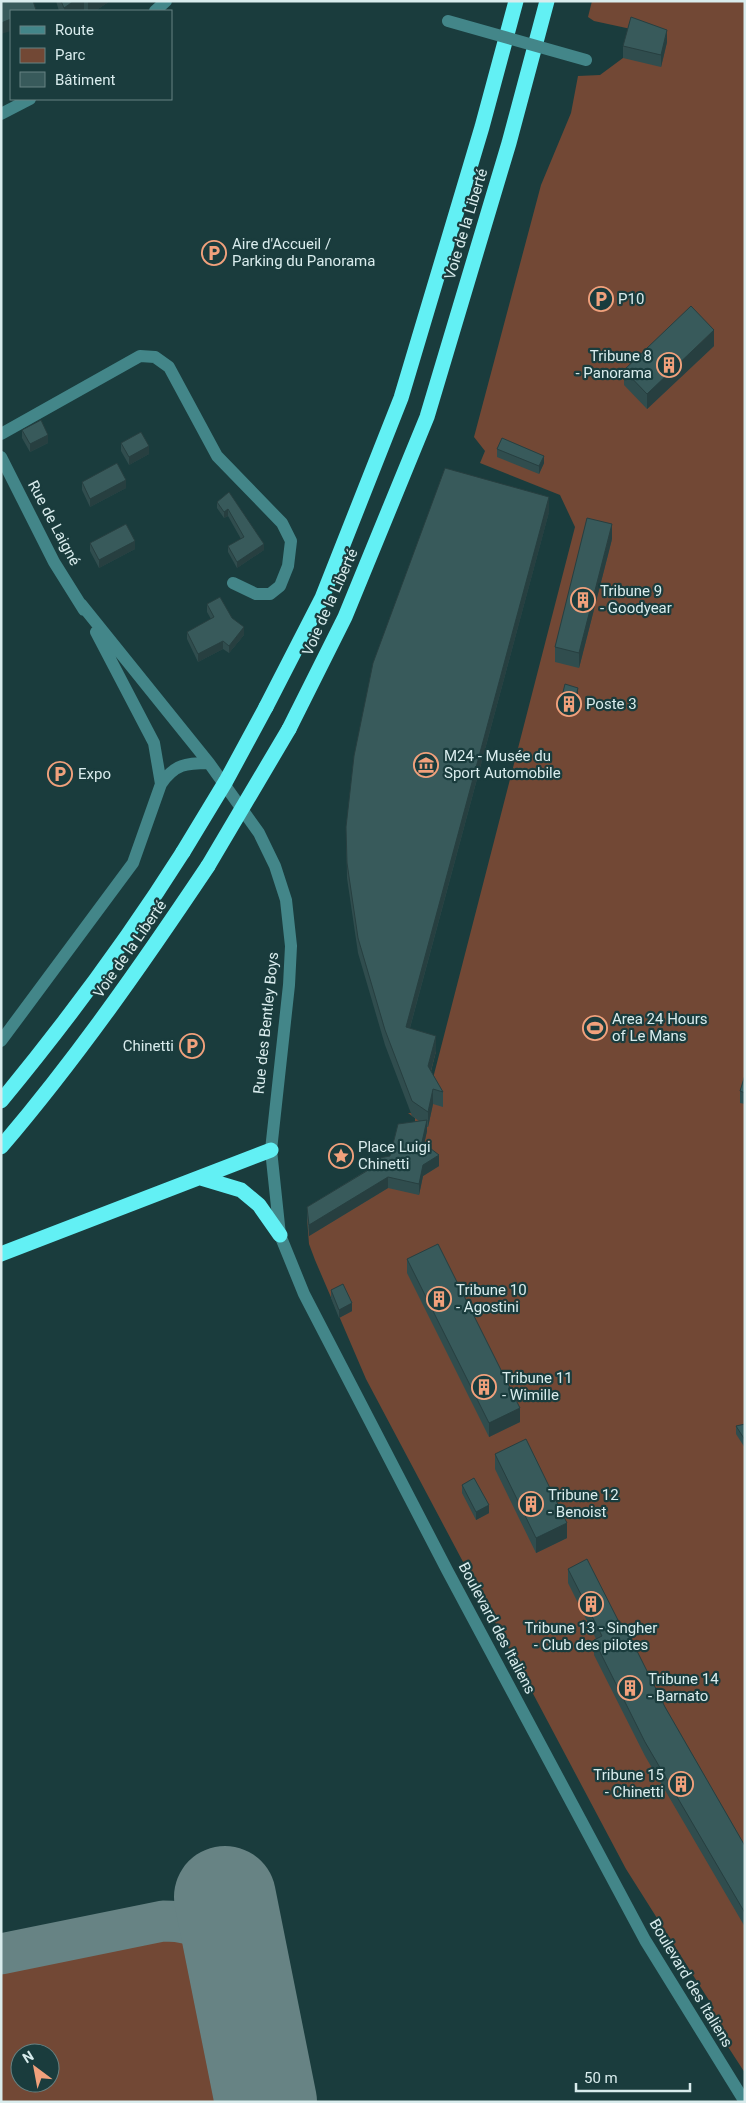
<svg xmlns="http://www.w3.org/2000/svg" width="746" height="2103" viewBox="0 0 746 2103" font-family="Roboto,sans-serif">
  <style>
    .green { fill: #724835; fill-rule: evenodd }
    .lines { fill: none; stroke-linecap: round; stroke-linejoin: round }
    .taxiway { stroke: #678384; stroke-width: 41 }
    .runway { stroke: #678384; stroke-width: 102 }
    .minor { stroke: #438689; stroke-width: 12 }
    .highway { stroke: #62f0f4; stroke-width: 15 }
    .minor-bridge { stroke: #438689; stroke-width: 12 }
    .highway-bridge { stroke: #62f0f4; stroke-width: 15 }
    .wall { fill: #304d4e }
    .shaded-wall { fill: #273f40 }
    .building { fill: #385a5b; stroke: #273f40 }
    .labels { text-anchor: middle; stroke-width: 4.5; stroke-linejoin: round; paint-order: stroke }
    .street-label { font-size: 15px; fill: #d9eced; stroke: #1a3c3d }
    .poi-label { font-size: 15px; fill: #d9eced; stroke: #1a3c3d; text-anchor: start }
  </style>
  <rect width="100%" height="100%" fill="#1a3c3d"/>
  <path class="green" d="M592 1H745V2073L710 2019V2002L626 1869 366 1379 315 1260 309 1244 307 1218 382 1168 415 1123V1118L408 1113H417L424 1048 436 1051 431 1071V1086L575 527 560 495 480 463 485 451 474 437 541 185 571 113 578 76 600 75 623 58 631 29 594 21 588 17Z
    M172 1934C185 1938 193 1947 200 1959L230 2102H1V1967ZM20 2053H50V2083H20Z"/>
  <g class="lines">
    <path class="taxiway" d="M1 1954 163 1921C208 1921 225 1940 241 1980"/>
    <path class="runway" d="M225 1897 266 2102"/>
    <path class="minor" d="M155 11 166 1
      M1 114 30 99
      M1 434 140 356 155 357 169 367 217 456 282 523 291 541 288 566 280 586 270 594H256L233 583
      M1 457 54 562 84 610
      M81 604 209 763 259 833 275 866 286 900 291 946 289 985 271 1150 280 1235 304 1294 447 1570 645 1940 745 2102
      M161 784C175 764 186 763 209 763
      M1 1041 133 863 161 784 154 743 96 632"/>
    <path class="highway" d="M266 707 322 598 401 398 482 127 516 1
      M289 729 345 617 427 417 509 143 547 1
      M1 1101C67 1021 128 939 183 852
      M1 1147C77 1058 143 963 208 866
      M201 1178 241 1190 259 1205 280 1235
      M1 1254 271 1150"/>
    <path class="minor-bridge" d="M448 21 586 60"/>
    <path class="highway-bridge" d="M183 852 226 781 266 707
      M208 866 289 729"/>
  </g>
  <path class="wall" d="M56 1H110L95 11H84V10L82 11H59Z
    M667 42 661 67 623 58V46Z
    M714 346 647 409 624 385V370Z
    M22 430 48 443 30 452 22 438Z
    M121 443 149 454 129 465 121 451Z
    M497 449 544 463 539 474 497 457Z
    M82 482 126 488 90 507 82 490Z
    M229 492 264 550 237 568 228 552V546L241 539 228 516 224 518 217 508V502Z
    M549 512 410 1028 436 1051 431 1071 443 1092V1107L433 1104 428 1127H427V1131L424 1144 439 1166 423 1176 419 1195 388 1188 309 1236 307 1218V1207L390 1156 419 1121 412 1116 385 1045 358 953 347 878 346 827Z
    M612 539 579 668 555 662V647Z
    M90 543 135 549 99 568 90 551Z
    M207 604 232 618 244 635 229 653 223 649 198 662 187 639V632L211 619 207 612Z
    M578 696 573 716 560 712V704Z
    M745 1075V1104L740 1103V1091Z
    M407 1259 520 1422 489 1437 407 1273Z
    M331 1290 352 1311 339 1318 331 1298Z
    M745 1424V1448L736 1434V1426Z
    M495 1454 567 1538 536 1553 495 1469Z
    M462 1485 489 1513 476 1520 462 1493Z
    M568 1569 621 1626 665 1707 745 1846V1927L645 1756 594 1655V1640L596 1639 568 1583Z"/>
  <path class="shaded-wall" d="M74 1H84V10L82 11H64V8Z
    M88 1H110L95 11H88Z
    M11 19V31L1 34V23Z
    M667 30V42L661 67V55Z
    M714 330V346L647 409V394Z
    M48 435V443L30 452V444Z
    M149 446V454L129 465V457Z
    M544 456V463L539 474V466Z
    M126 480V488L90 507V499Z
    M549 497V512L406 1042V1027Z
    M228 509V516L224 518V512Z
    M612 524V539L579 668V653Z
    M135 541V549L99 568V560Z
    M264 544V550L237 568V562Z
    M244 627V635L229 653V646Z
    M223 641V649L198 662V654Z
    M578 688V696L573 716V708Z
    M436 1036V1051L428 1081V1066Z
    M433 1089V1104L428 1127V1112Z
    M427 1120V1131L422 1153V1142Z
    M439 1155V1166L423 1176 419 1195V1184L423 1165Z
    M388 1177V1188L309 1236V1225Z
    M352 1303V1311L339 1318V1310Z
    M520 1408V1422L489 1437V1423Z
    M489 1505V1513L476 1520V1512Z
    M567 1523V1538L536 1553V1538Z"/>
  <path class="building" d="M1 1H33L36 10 33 11H11V19L1 23Z
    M61 1H74L64 8Z
    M631 17 667 30 661 55 623 46Z
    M691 306 714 330 647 394 624 370Z
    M41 420 48 435 30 444 22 430Z
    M141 432 149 446 129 457 121 443Z
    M502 438 544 456 539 466 497 449Z
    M117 463 126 480 90 499 82 482Z
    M445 468 549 497 406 1027 436 1036 428 1066 443 1092 433 1089 428 1112 412 1101 385 1030 358 938 347 863 346 827 354 756 373 663Z
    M229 492 264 544 237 562 228 546 244 537 228 509 224 512 217 502Z
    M587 518 612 524 579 653 555 647Z
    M126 524 135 541 99 560 90 543Z
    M220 597 232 618 244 627 229 646 223 641 198 654 187 632 214 617 207 604Z
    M565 684 578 688 573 708 560 704Z
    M745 1075V1093L740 1091Z
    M427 1120 422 1142 439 1155 423 1165 419 1184 388 1177 309 1225 307 1207 375 1166 376 1160 379 1158 390 1156 398 1124Z
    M438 1244 520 1408 489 1423 407 1259Z
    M343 1284 352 1303 339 1310 331 1290Z
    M745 1424V1440L736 1426Z
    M526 1439 567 1523 536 1538 495 1454Z
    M474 1478 489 1505 476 1512 462 1485Z
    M587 1559 621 1626 624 1625 665 1707 745 1846V1913L645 1742 594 1640 602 1636 568 1569Z"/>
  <defs>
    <symbol id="parking-ring" viewBox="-11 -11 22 22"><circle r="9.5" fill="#1a3c3d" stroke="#f1a17c" stroke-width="1.5"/><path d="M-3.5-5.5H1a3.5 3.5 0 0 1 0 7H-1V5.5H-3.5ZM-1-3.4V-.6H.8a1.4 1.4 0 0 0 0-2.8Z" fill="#f1a17c"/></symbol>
    <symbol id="building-ring" viewBox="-11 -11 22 22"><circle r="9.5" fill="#1a3c3d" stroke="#f1a17c" stroke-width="1.5"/><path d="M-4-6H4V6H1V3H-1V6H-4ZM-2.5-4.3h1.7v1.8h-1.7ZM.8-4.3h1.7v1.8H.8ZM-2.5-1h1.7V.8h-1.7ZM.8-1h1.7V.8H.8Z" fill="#f1a17c"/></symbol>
    <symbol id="museum-ring" viewBox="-11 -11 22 22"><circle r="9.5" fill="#1a3c3d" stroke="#f1a17c" stroke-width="1.5"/><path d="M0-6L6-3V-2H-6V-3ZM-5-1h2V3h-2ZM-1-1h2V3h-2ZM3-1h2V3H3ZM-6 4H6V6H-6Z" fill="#f1a17c"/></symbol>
    <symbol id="stadium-ring" viewBox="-11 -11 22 22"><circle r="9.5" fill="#1a3c3d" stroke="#f1a17c" stroke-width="1.5"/><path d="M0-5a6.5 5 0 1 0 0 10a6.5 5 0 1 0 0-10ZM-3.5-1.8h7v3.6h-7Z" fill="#f1a17c"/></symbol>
    <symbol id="sight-ring" viewBox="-11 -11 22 22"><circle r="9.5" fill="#1a3c3d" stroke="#f1a17c" stroke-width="1.5"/><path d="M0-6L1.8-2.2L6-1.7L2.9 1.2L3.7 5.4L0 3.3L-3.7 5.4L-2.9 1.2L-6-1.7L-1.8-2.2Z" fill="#f1a17c"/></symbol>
  </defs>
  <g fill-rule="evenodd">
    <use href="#parking-ring" x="200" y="239" width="28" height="28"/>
    <use href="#parking-ring" x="587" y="285" width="28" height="28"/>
    <use href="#building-ring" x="655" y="351" width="28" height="28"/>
    <use href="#building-ring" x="569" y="586" width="28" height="28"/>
    <use href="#building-ring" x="555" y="690" width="28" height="28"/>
    <use href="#museum-ring" x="412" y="751" width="28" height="28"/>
    <use href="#parking-ring" x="46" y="760" width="28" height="28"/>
    <use href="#stadium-ring" x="581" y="1014" width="28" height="28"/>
    <use href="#parking-ring" x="178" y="1032" width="28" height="28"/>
    <use href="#sight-ring" x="327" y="1142" width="28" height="28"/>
    <use href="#building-ring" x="425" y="1285" width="28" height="28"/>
    <use href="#building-ring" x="470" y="1373" width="28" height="28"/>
    <use href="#building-ring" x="517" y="1490" width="28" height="28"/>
    <use href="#building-ring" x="577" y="1590" width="28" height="28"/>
    <use href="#building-ring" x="616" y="1674" width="28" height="28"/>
    <use href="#building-ring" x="667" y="1770" width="28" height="28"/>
  </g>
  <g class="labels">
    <g class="street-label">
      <text transform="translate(466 224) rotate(-73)" y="5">Voie de la Liberté</text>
      <text transform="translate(54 523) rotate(62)" y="5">Rue de Laigné</text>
      <text transform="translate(330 602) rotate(-66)" y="5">Voie de la Liberté</text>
      <text transform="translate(130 949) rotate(-55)" y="5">Voie de la Liberté</text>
      <text transform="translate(266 1023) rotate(-84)" y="5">Rue des Bentley Boys</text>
      <text transform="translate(497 1628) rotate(62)" y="5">Boulevard des Italiens</text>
      <text transform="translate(691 1983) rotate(59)" y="5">Boulevard des Italiens</text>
    </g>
    <g class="poi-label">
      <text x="232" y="249">Aire d'Accueil /<tspan x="232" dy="17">Parking du Panorama</tspan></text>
      <text x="618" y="304">P10</text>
      <text x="652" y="361" text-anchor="end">Tribune 8<tspan x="652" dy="17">- Panorama</tspan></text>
      <text x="600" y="596">Tribune 9<tspan x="600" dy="17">- Goodyear</tspan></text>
      <text x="586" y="709">Poste 3</text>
      <text x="444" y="761">M24 - Musée du<tspan x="444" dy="17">Sport Automobile</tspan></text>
      <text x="78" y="779">Expo</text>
      <text x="612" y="1024">Area 24 Hours<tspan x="612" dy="17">of Le Mans</tspan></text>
      <text x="174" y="1051" text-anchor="end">Chinetti</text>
      <text x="358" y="1152">Place Luigi<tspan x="358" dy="17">Chinetti</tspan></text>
      <text x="456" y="1295">Tribune 10<tspan x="456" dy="17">- Agostini</tspan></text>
      <text x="502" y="1383">Tribune 11<tspan x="502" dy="17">- Wimille</tspan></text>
      <text x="548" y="1500">Tribune 12<tspan x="548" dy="17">- Benoist</tspan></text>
      <text x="591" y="1633" text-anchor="middle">Tribune 13 - Singher<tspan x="591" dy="17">- Club des pilotes</tspan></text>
      <text x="648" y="1684">Tribune 14<tspan x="648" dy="17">- Barnato</tspan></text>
      <text x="664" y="1780" text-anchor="end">Tribune 15<tspan x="664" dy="17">- Chinetti</tspan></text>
    </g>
  </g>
  <rect width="746" height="2103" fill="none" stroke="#d9eced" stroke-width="5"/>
  <rect x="10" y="10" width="162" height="90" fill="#1a3c3d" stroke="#668283"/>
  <rect x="20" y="26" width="25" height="8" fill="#438689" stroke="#668283"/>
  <text x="55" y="35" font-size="15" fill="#d9eced">Route</text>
  <rect x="20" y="48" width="25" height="15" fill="#724835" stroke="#668283"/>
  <text x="55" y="60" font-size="15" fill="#d9eced">Parc</text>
  <rect x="20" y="72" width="25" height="15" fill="#385a5b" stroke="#668283"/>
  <text x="55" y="85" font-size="15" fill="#d9eced">Bâtiment</text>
  <g transform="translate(35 2068) rotate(328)"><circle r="24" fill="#1a3c3d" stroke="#668283"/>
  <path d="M0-4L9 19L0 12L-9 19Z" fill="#f1a17c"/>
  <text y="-8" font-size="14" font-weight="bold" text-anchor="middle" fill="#d9eced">N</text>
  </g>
  <path d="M576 2083v8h114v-8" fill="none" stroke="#d9eced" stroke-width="2.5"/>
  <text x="584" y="2083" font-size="15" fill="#d9eced" stroke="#1a3c3d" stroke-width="4" paint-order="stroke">50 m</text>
</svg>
